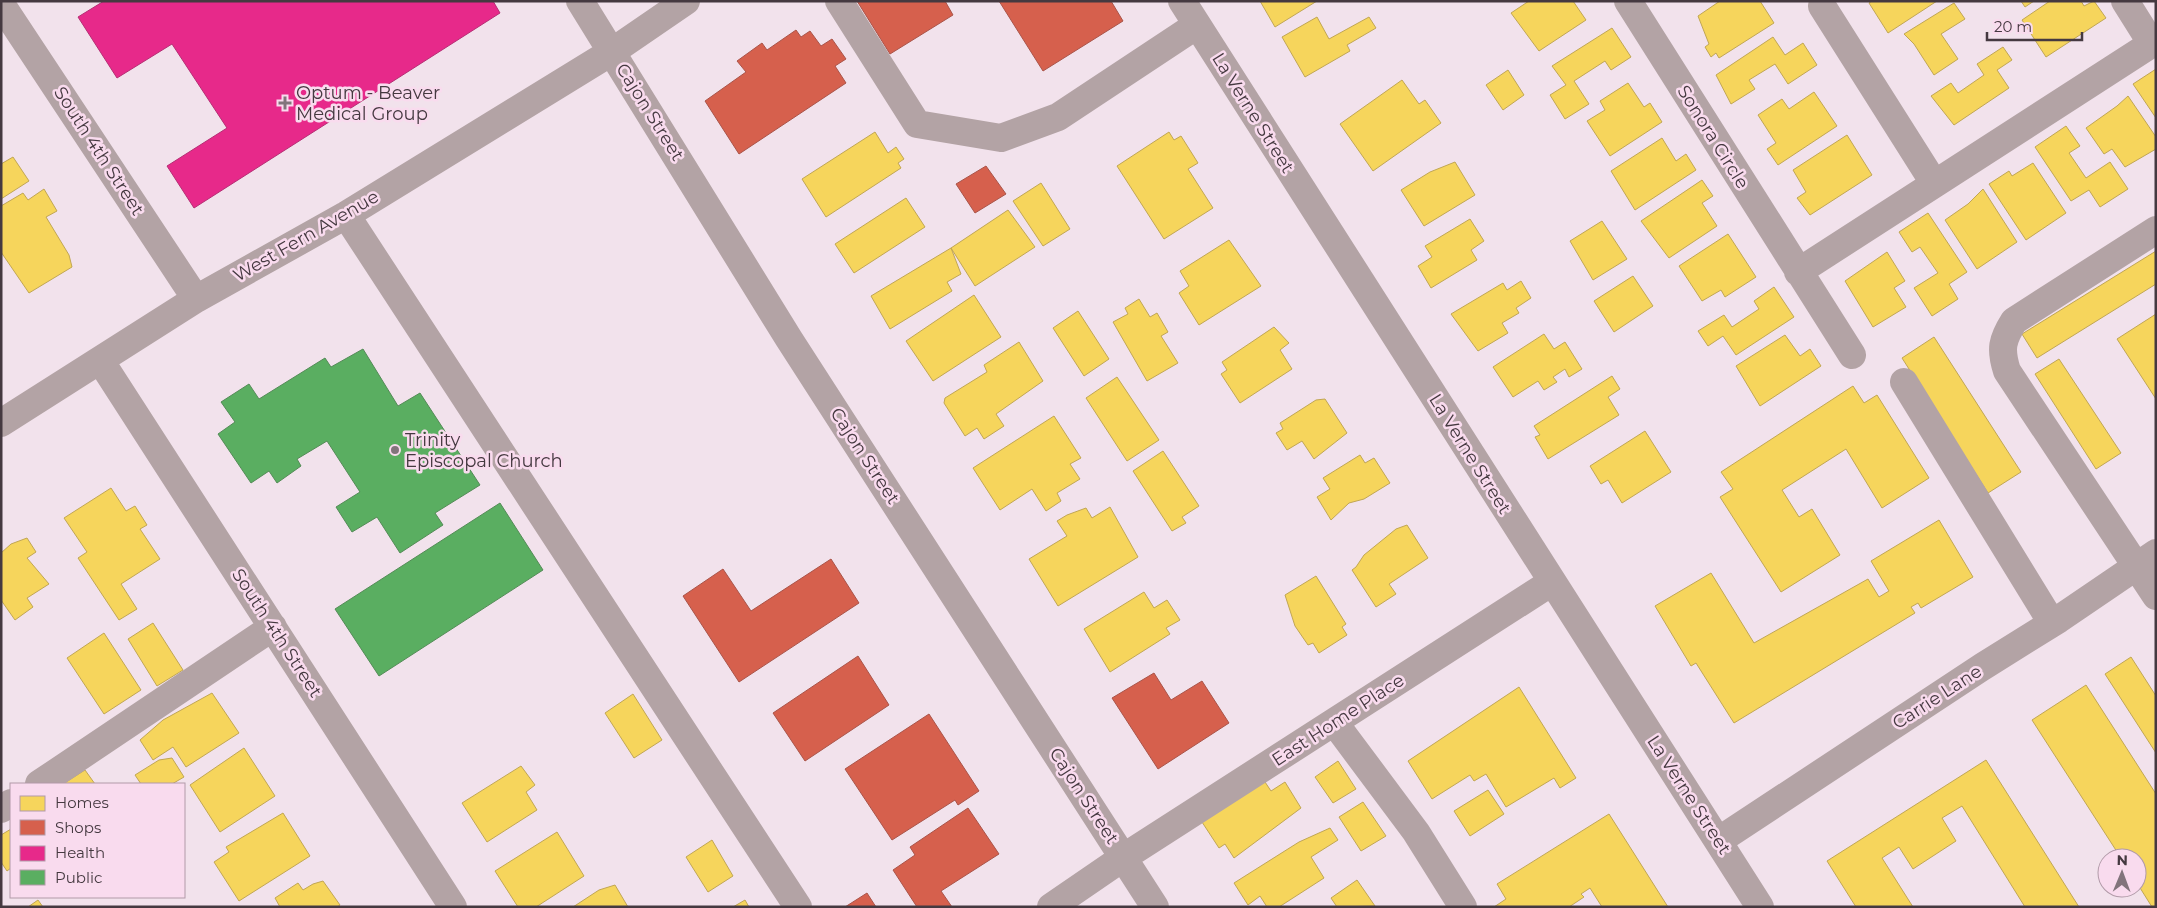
<svg xmlns="http://www.w3.org/2000/svg" width="2157" height="908" viewBox="0 0 2157 908" font-family="Montserrat,sans-serif">
  <style>
    .homes { fill: #f6d55c; stroke: #c1a654 }
    .shops { fill: #d6604d; stroke: #aa5449 }
    .health { fill: #e7298a; stroke: #b62e74 }
    .public { fill: #5aae61; stroke: #548b57 }
    .lines { fill: none; stroke-linecap: round; stroke-linejoin: round }
    .minor { stroke: #b3a3a5; stroke-width: 28 }
    .poi-dot { fill: #82747c; stroke: #f9dbee; stroke-width: 2 }
    .labels { text-anchor: middle; stroke-width: 5; stroke-linejoin: round; paint-order: stroke }
    .poi-label { font-size: 18px; fill: #453940; stroke: #f9dbee; text-anchor: start }
    .street-label { font-size: 18px; fill: #453940; stroke: #f9dbee }
  </style>
  <rect width="100%" height="100%" fill="#f2e2ec"/>
  <path class="homes" d="M1260 1H1317L1275 27Z
    M1529 1H1573L1586 20 1539 51 1511 13Z
    M1720 1H1760L1774 23 1719 58 1716 53 1711 57 1705 47 1709 44 1698 16Z
    M1872 1H1937L1888 33 1869 3Z
    M2021 1H2034L2025 7Z
    M2050 1H2081L2084 6 2094 1 2106 18 2046 57 2022 20Z
    M1954 3 1965 19 1941 34 1958 59 1934 75 1914 44 1904 34Z
    M1317 17 1329 39 1369 17 1376 28 1347 45 1350 51 1305 77 1282 37Z
    M1612 28 1631 57 1611 70 1605 61 1574 81 1589 104 1565 119 1550 95 1566 85 1552 66Z
    M1773 37 1785 55 1803 43 1817 65 1788 84 1775 64 1749 80 1755 89 1731 104 1716 75Z
    M2003 47 2012 60 1997 70 2009 88 1954 125 1931 96 1951 83 1958 93 1984 75 1977 64Z
    M2156 69V118L2133 84Z
    M1508 70 1524 95 1503 110 1486 85Z
    M1402 80 1419 104 1425 100 1441 123 1373 171 1340 124Z
    M1628 83 1644 107 1650 103 1662 122 1610 156 1587 121 1605 110 1600 101Z
    M1814 92 1837 126 1778 165 1767 149 1776 143 1758 115 1782 99 1789 109Z
    M2128 96 2156 137V149L2125 167 2112 149 2104 154 2086 128 2117 106Z
    M2066 126 2080 146 2069 153 2086 178 2110 162 2128 189 2100 207 2089 190 2071 201 2035 147Z
    M875 132 888 153 896 147 904 159 898 163 901 168 826 217 802 179Z
    M1169 132 1174 140 1181 136 1198 163 1188 169 1213 208 1164 239 1117 166Z
    M1847 135 1872 175 1810 215 1797 198 1806 192 1793 170Z
    M1662 138 1676 161 1686 154 1696 170 1635 210 1611 171Z
    M13 157 29 181 1 199V164Z
    M1455 162 1475 195 1424 226 1401 190 1430 172Z
    M2033 163 2066 213 2026 240 1989 184 2009 171 2012 176Z
    M1702 180 1713 196 1702 203 1717 226 1669 258 1641 221Z
    M1041 183 1070 229 1043 246 1013 201Z
    M44 189 57 211 46 217 69 255 72 267 29 293 1 252V206L23 193 28 200Z
    M1983 189 2017 242 1977 269 1945 220 1968 204Z
    M906 198 925 227 854 273 835 244Z
    M1008 210 1035 247 975 286 951 248Z
    M1928 213 1967 272 1949 284 1958 299 1932 316 1914 288 1938 273 1920 247 1912 252 1899 232Z
    M1470 219 1484 241 1471 250 1477 260 1431 288 1418 266 1432 257 1425 246Z
    M1602 221 1627 259 1593 280 1570 241Z
    M1728 234 1756 277 1725 297 1721 290 1702 301 1679 266Z
    M1229 240 1261 286 1199 325 1179 293 1189 286 1180 271Z
    M951 248 961 274 947 282 952 291 890 329 871 296Z
    M2156 251V284L2037 358 2022 334Z
    M1887 252 1905 281 1894 288 1906 307 1873 327 1845 281Z
    M1633 276 1653 306 1614 332 1594 301Z
    M1521 281 1531 298 1516 308 1519 313 1502 323 1508 333 1478 351 1451 314 1503 283 1507 290Z
    M1774 287 1794 317 1736 355 1723 336 1708 346 1698 331 1724 315 1732 327 1759 309 1754 301Z
    M974 295 1001 337 933 381 906 341Z
    M1139 299 1150 317 1157 313 1168 332 1161 336 1178 363 1147 381 1113 322 1128 314 1125 308Z
    M1078 311 1109 359 1084 376 1053 328Z
    M2156 314V399L2117 339Z
    M1274 327 1289 343 1280 350 1292 369 1240 403 1221 374 1227 370 1222 362Z
    M1544 334 1554 349 1565 342 1582 369 1569 377 1565 369 1553 377 1557 382 1544 390 1538 381 1513 397 1493 367Z
    M1785 335 1800 356 1810 349 1821 366 1760 406 1736 366Z
    M1934 337 2021 472 1988 493 1902 358Z
    M1019 342 1043 381 996 414 1004 426 984 439 977 428 965 436 944 403 945 398 987 372 984 365Z
    M2059 359 2121 453 2096 469 2035 374Z
    M1612 376 1620 389 1608 397 1619 415 1548 459 1535 437 1540 435 1534 426Z
    M1117 377 1159 440 1127 461 1086 398Z
    M1853 386 1864 403 1877 395 1929 478 1882 508 1846 449 1782 490 1799 517 1812 509 1840 555 1781 592 1720 497 1733 489 1721 472Z
    M1325 399 1347 433 1314 459 1302 441 1287 450 1276 433 1283 429 1280 423 1316 400Z
    M1054 416 1081 458 1070 464 1080 479 1057 493 1061 501 1046 511 1032 489 1000 510 973 468Z
    M1645 431 1671 472 1622 503 1608 480 1601 484 1590 466Z
    M1163 451 1199 506 1182 517 1186 523 1172 531 1133 471Z
    M1360 455 1365 463 1374 458 1390 483 1364 499 1349 503 1331 520 1317 497 1330 489 1323 478Z
    M111 488 126 511 135 506 147 525 140 529 160 559 121 584 137 609 119 620 78 558 87 552 64 518Z
    M1110 507 1138 557 1058 606 1029 559 1067 536 1057 521 1067 515 1086 508 1092 518Z
    M1939 520 1973 577 1921 608 1918 603 1911 607 1915 613 1734 723 1696 663 1691 666 1655 606 1711 573 1754 643 1868 579 1879 597 1889 591 1871 561Z
    M1407 525 1428 558 1389 584 1396 594 1376 607 1352 570 1356 567 1364 555 1396 529Z
    M27 538 36 552 27 558 49 584 27 598 33 607 15 620 1 600V553L11 544Z
    M1316 576 1346 624 1342 627 1347 635 1319 653 1313 643 1308 645 1295 626 1285 595Z
    M1144 592 1154 608 1167 600 1180 620 1166 628 1170 634 1110 672 1084 629Z
    M153 623 183 670 157 686 128 639Z
    M104 633 141 690 104 714 67 658Z
    M2131 657 2156 696V753L2105 674Z
    M2086 685 2156 794V907H2152L2137 883V858H2121L2032 720Z
    M1519 687 1576 778 1560 788 1554 778 1506 807 1486 774 1474 781 1470 775 1432 799 1408 761Z
    M212 693 239 733 186 767 173 747 153 760 140 740 163 720Z
    M633 694 662 740 634 758 605 713Z
    M244 748 275 796 220 832 190 785Z
    M172 758 184 777 172 784H141L135 775 159 760Z
    M1986 760 2079 907H2025L1962 806 1942 818 1956 841 1913 869 1899 847 1882 858 1913 907H1856L1827 861Z
    M1338 761 1356 789 1333 803 1315 777Z
    M521 766 535 785 526 792 537 810 487 842 462 803Z
    M85 770 95 784H63Z
    M1263 779 1271 791 1285 782 1301 808 1234 858 1225 844 1219 848 1200 819Z
    M1488 790 1504 814 1470 836 1454 811Z
    M1363 802 1386 836 1361 851 1339 817Z
    M283 813 310 856 239 901 214 862 229 852 226 847Z
    M1609 814 1668 907H1602L1590 888 1581 894 1584 897 1569 907H1494L1506 899 1497 884Z
    M1330 828 1338 840 1311 857 1324 878 1279 907H1267L1260 896 1248 905 1234 883 1299 842Z
    M11 829V868L7 871 1 862V835Z
    M557 832 584 876 536 907H518L495 871Z
    M712 840 733 876 708 892 686 857Z
    M1357 880 1375 906 1337 907 1331 898Z
    M323 881 340 905 337 907H280L275 898 298 883 303 890 313 884Z
    M615 885 628 907H573L599 890Z
    M38 900 43 907H28Z
    M745 900 749 907H733Z"/>
  <path class="shops" d="M857 1H945L953 15 890 54Z
    M999 1H1111L1123 21 1043 71Z
    M796 30 801 37 810 31 821 46 832 39 846 59 835 66 846 83 739 154 705 101 746 72 737 61 762 43 767 50Z
    M986 166 1006 194 975 213 956 184Z
    M831 559 859 603 739 682 683 596 723 569 751 611Z
    M858 656 889 705 805 761 773 713Z
    M1154 673 1171 700 1202 681 1229 723 1158 769 1112 698Z
    M929 714 979 791 958 805 955 800 892 840 845 769Z
    M968 808 999 854 941 891 952 907H917L893 870 915 855 910 847Z
    M867 893 876 907H845Z"/>
  <path class="health" d="M104 1H493L500 13 194 208 167 166 227 128 172 44 117 78 78 17Z"/>
  <path class="public" d="M363 349 398 406 420 393 480 485 435 513 443 525 400 553 377 517 352 532 336 507 360 492 327 441 297 459 301 466 277 483 269 471 251 483 218 434 235 422 221 402 249 384 259 399 325 358 331 367Z
    M500 503 543 570 379 676 335 609Z"/>
  <g class="lines">
    <path class="minor" d="M580 1 789 339 1155 907
      M839 1 917 124 1001 138 1058 117 1197 25
      M1182 1 1760 907
      M1628 1 1852 355
      M2125 1 2152 44
      M1 4 196 299
      M1822 6 1934 183
      M346 215 798 907
      M2156 230 2014 321C2002 340 2000 349 2007 371L2156 596
      M1798 272 2156 41
      M100 360 453 907
      M1904 382 2052 623
      M1 423 196 299 346 215 613 51 686 1
      M1334 722 1416 832 1463 907
      M39 784 273 627
      M1 809 11 803
      M1718 841 1982 667 2059 619 2156 553
      M1051 907 1124 857 1552 582"/>
  </g>
  <g class="poi-dot">
    <path d="M282.5 95.5h5v5h5v5h-5v5h-5v-5h-5v-5h5z"/>
    <circle cx="395" cy="450" r="5"/>
  </g>
  <g class="labels">
    <g class="poi-label">
      <text x="296" y="99">Optum - Beaver<tspan x="296" dy="21">Medical Group</tspan></text>
      <text x="405" y="446">Trinity<tspan x="405" dy="21">Episcopal Church</tspan></text>
    </g>
    <g class="street-label">
      <text transform="translate(650 112) rotate(58)" y="6">Cajon Street</text>
      <text transform="translate(1253 113) rotate(58)" y="6">La Verne Street</text>
      <text transform="translate(1713 137) rotate(58)" y="6">Sonora Circle</text>
      <text transform="translate(99 151) rotate(57)" y="6">South 4th Street</text>
      <text transform="translate(306 236) rotate(-30)" y="6">West Fern Avenue</text>
      <text transform="translate(1470 454) rotate(58)" y="6">La Verne Street</text>
      <text transform="translate(865 456) rotate(57)" y="6">Cajon Street</text>
      <text transform="translate(277 633) rotate(57)" y="6">South 4th Street</text>
      <text transform="translate(1937 697) rotate(-33)" y="6">Carrie Lane</text>
      <text transform="translate(1338 720) rotate(-33)" y="6">East Home Place</text>
      <text transform="translate(1689 795) rotate(57)" y="6">La Verne Street</text>
      <text transform="translate(1084 796) rotate(57)" y="6">Cajon Street</text>
    </g>
  </g>
  <rect width="2157" height="908" fill="none" stroke="#453940" stroke-width="5"/>
  <rect x="10" y="783" width="175" height="115" fill="#f9dbee" stroke="#b19aa8"/>
  <rect x="20" y="796" width="25" height="15" fill="#f6d55c" stroke="#b19aa8"/>
  <text x="55" y="808" font-size="15" fill="#453940">Homes</text>
  <rect x="20" y="820" width="25" height="15" fill="#d6604d" stroke="#b19aa8"/>
  <text x="55" y="833" font-size="15" fill="#453940">Shops</text>
  <rect x="20" y="846" width="25" height="15" fill="#e7298a" stroke="#b19aa8"/>
  <text x="55" y="858" font-size="15" fill="#453940">Health</text>
  <rect x="20" y="870" width="25" height="15" fill="#5aae61" stroke="#b19aa8"/>
  <text x="55" y="883" font-size="15" fill="#453940">Public</text>
  <g transform="translate(2122 873) rotate(1)"><circle r="24" fill="#f9dbee" stroke="#b19aa8"/>
  <path d="M0-4L9 19L0 12L-9 19Z" fill="#82747c"/>
  <text y="-8" font-size="14" font-weight="bold" text-anchor="middle" fill="#453940">N</text>
  </g>
  <path d="M1987 32v8h95v-8" fill="none" stroke="#453940" stroke-width="2.5"/>
  <text x="1994" y="32" font-size="15" fill="#453940" stroke="#f9dbee" stroke-width="4" paint-order="stroke">20 m</text>
</svg>
